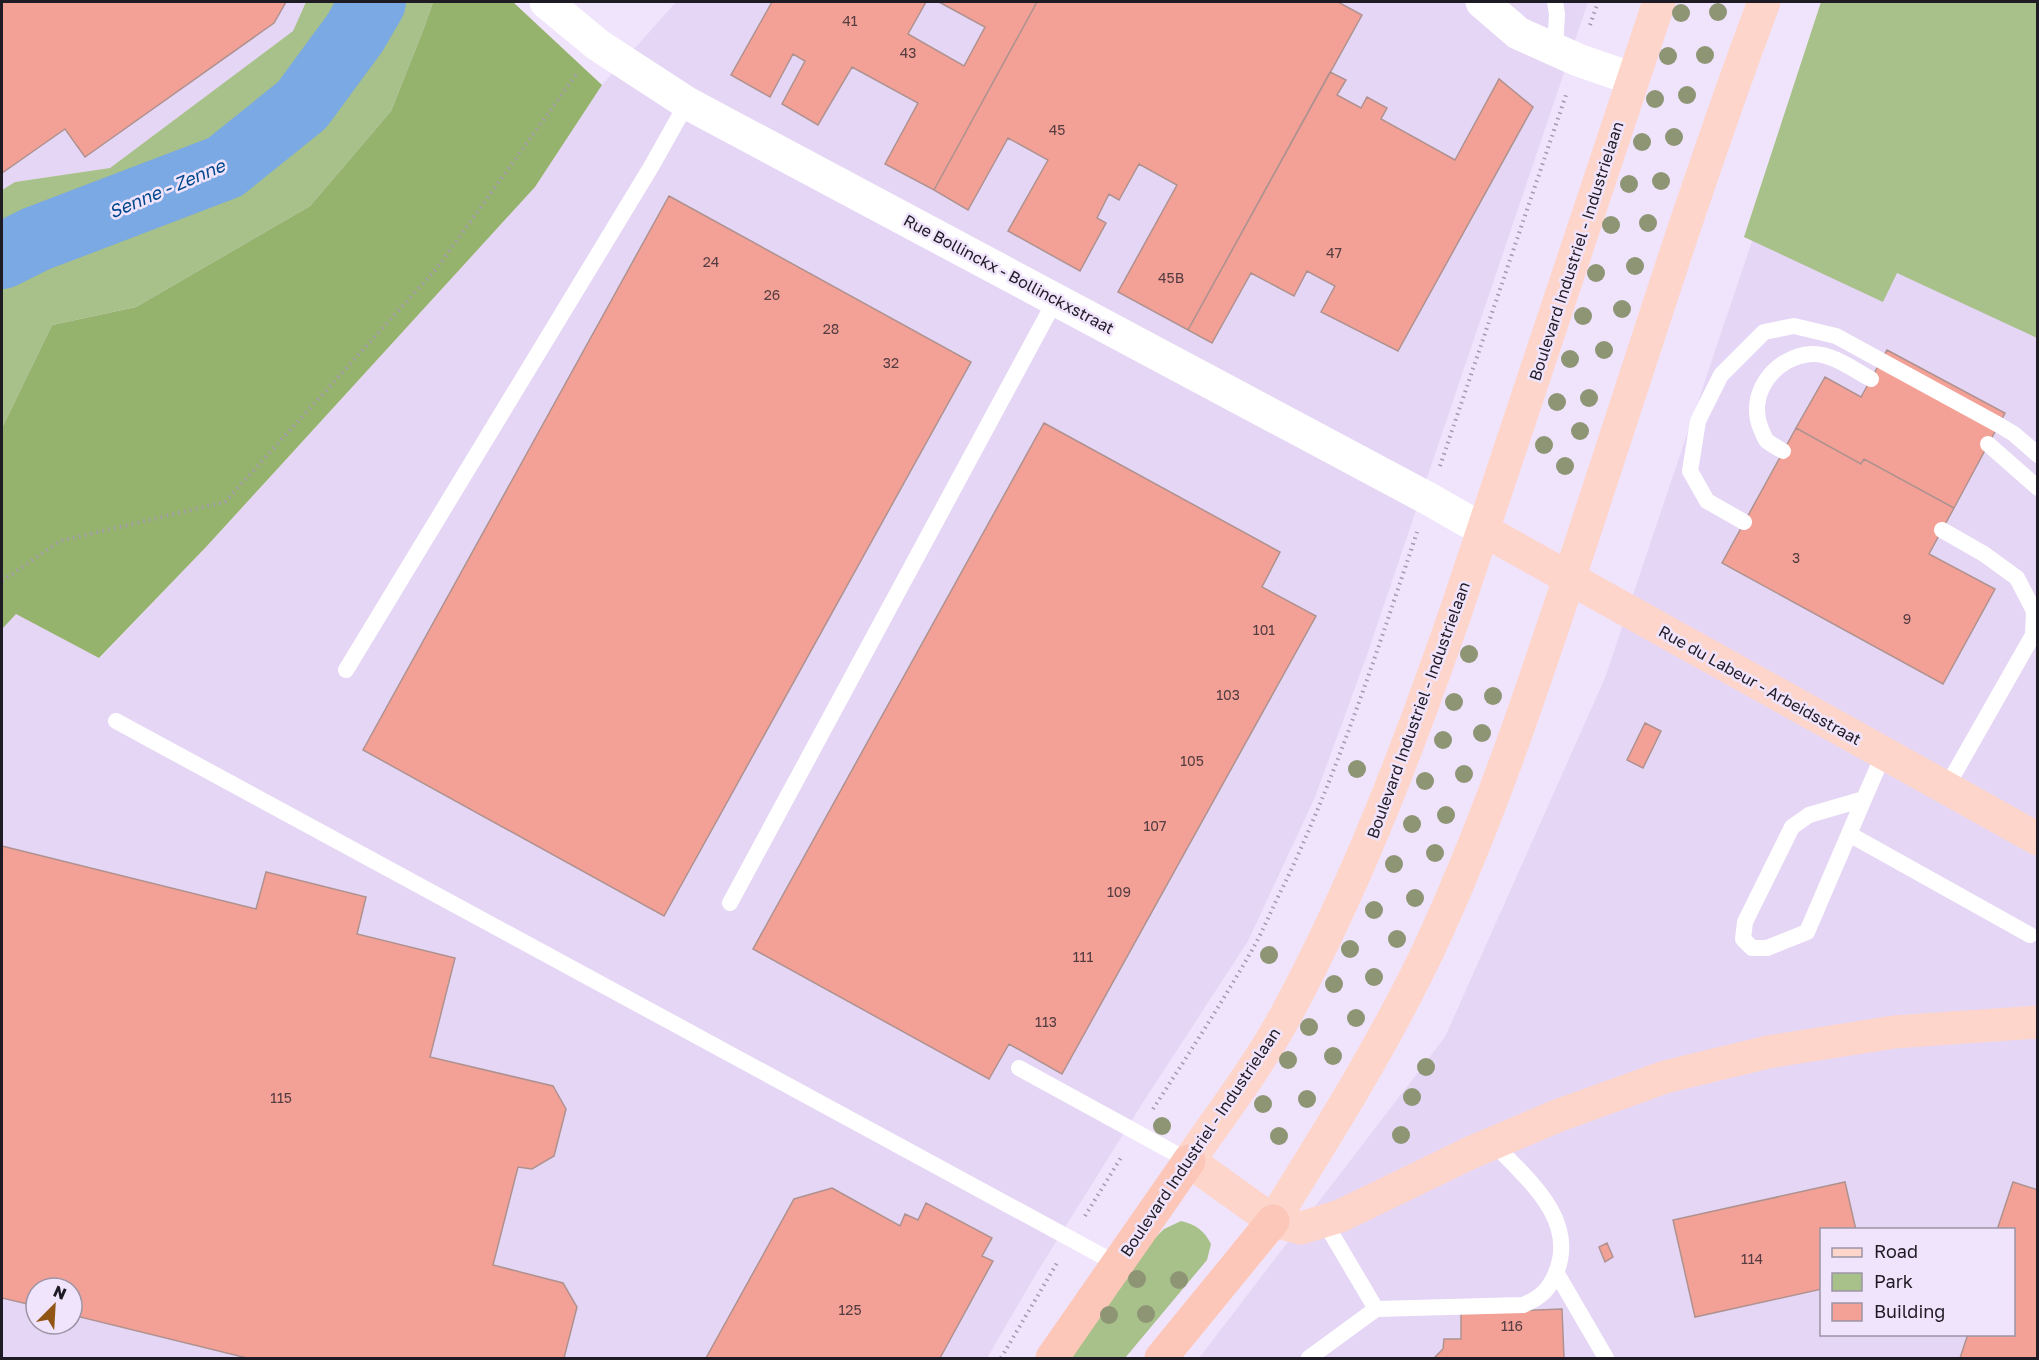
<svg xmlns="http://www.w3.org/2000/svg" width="2039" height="1360" viewBox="0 0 2039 1360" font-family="'Golos Text',sans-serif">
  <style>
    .built { fill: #e5d6f5; fill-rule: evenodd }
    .green { fill: #a8c089 }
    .forest { fill: #96b36e }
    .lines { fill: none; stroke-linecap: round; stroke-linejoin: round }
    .river { stroke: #7aa9e3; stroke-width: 66 }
    .building { fill: #f3a197; stroke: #af928f; stroke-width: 1.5 }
    .path { stroke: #a39aad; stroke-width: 4; stroke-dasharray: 1.5 4.5; stroke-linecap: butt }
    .service { stroke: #fff; stroke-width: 16 }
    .minor { stroke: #fff; stroke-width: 33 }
    .primary { stroke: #fdd5ca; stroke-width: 33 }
    .trunk { stroke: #fcc7b8; stroke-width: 33 }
    .tree { fill: #8d9575 }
    .labels { text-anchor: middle; stroke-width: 5; stroke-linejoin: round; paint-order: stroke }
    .number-label { font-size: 14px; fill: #543c41 }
    .street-label { font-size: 16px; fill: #1f1b24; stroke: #f0e4fc }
    .water-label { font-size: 18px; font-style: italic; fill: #00478b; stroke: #f0e4fc }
  </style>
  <rect width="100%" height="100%" fill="#f0e4fc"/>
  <path class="built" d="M2 2H306L293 31 110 168 15 182 2 190Z
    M676 2H1588L1367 655 1315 797 1248 941 1142 1104 1039 1269 987 1358H2V629L15 613 100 658 206 547 535 187 602 85ZM36 1288H72V1324H36Z
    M2037 2V1358H1199L1445 1037 1605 678 1809 72ZM1822 1230H2014V1334H1822Z"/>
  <path class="green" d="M306 2H433L424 28 391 111 310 206 136 307 52 325 2 428V190L15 182 110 168 293 31Z
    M1821 2H2037V338L1897 273 1883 302 1744 237Z
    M1181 1221C1196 1225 1204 1230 1211 1244L1207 1260 1125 1358H1067L1144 1249 1164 1229Z"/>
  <path class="forest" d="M433 2H513L602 85 535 187 206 547 99 658 16 614 2 629V428L52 325 136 307 310 206 391 111 424 28Z"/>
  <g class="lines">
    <path class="river" d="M2 256 36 239 225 167 302 105 355 33 373 2"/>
  </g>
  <path class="building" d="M2 2H286L274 23 85 157 65 129 2 173Z
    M772 2H926L908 34 964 66 985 27 939 2H1037L934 190 885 164 918 103 852 67 818 125 782 104 805 61 793 54 770 97 731 75Z
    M1037 2H1338L1362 15 1188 330 1118 292 1177 185 1139 164 1119 200 1109 194 1097 218 1106 223 1080 271 1008 231 1048 160 1008 138 968 210 934 190Z
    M1330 72 1346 80 1337 95 1361 108 1367 97 1387 108 1381 119 1455 160 1499 79 1533 107 1398 351 1321 312 1335 286 1307 271 1294 296 1251 273 1212 343 1188 330Z
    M669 196 971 362 664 916 363 750Z
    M1887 350 2005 413 1954 508 1864 459 1861 464 1796 428 1825 377 1861 397Z
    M1044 423 1280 552 1262 587 1316 616 1062 1074 1009 1044 989 1079 753 949Z
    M1796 428 1861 464 1864 459 1954 508 1929 554 1995 589 1943 684 1722 563Z
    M1645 723 1661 731 1643 768 1627 760Z
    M2 846 256 909 266 872 366 897 357 934 455 958 430 1057 553 1086 566 1109 554 1156 532 1169 518 1167 493 1265 563 1283 577 1307 564 1358H247L72 1315V1288H36V1306L2 1298Z
    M1845 1182 1856 1230H1822V1289L1695 1317 1673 1220Z
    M2013 1182 2038 1190V1358H1960L1968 1334H2014V1230H1997Z
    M832 1188 900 1226 905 1214 918 1220 926 1203 992 1238 982 1256 993 1261 940 1358H706L794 1199Z
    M1607 1243 1613 1257 1605 1262 1599 1247Z
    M1562 1309 1564 1358H1434L1443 1349 1444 1339H1461V1313Z"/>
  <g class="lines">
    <path class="path" d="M1590 25 1598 2
      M1440 466 1567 92
      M2 581 60 541 225 502 437 268 578 72
      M1153 1109C1188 1055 1224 1000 1256 943 1266 924 1274 904 1284 885 1338 772 1377 652 1417 532
      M1085 1216 1122 1156
      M1001 1358 1057 1263"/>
    <path class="service" d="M1555 2 1557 14 1555 50
      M1988 444 2038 488
      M1783 451C1778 448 1772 445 1767 441 1764 438 1763 433 1761 429 1746 394 1775 356 1812 354 1832 353 1854 370 1871 379
      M1744 522 1707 501 1690 471 1698 421 1721 375 1764 332 1794 326 1836 336 1999 425 2014 434 2038 455
      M1942 530 1984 554 2017 578 2034 611 2033 635 1946 788
      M346 670 651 167 687 103
      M116 721 1117 1264
      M1864 799 1807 932 1767 948H1752L1743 939 1745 922 1792 827 1809 815 1864 799 1884 753
      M1849 834 2030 935
      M730 903 1056 299
      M1019 1068 1189 1161
      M1556 1272 1606 1358
      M1376 1309 1523 1305C1540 1298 1549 1290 1556 1273 1578 1219 1527 1179 1493 1143
      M1309 1358 1376 1309 1324 1221"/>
    <path class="minor" d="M546 2 598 45 687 103 1429 499 1483 530
      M1482 2 1518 33 1578 60 1633 79"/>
    <path class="primary" d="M1659 2 1456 611C1408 749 1356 885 1287 1013 1259 1065 1222 1113 1189 1161L1273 1221 1301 1228 1340 1216 1470 1153 1557 1116 1665 1077 1768 1052 1894 1032 2038 1022
      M1483 530 2038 839
      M1273 1221C1328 1133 1383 1045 1428 951 1487 825 1531 693 1575 561 1637 374 1695 186 1764 2"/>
    <path class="trunk" d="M1052 1358 1189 1161
      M1161 1358 1273 1221"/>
  </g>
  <g class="tree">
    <circle cx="1718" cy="12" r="9"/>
    <circle cx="1681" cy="13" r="9"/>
    <circle cx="1705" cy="55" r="9"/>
    <circle cx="1668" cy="56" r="9"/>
    <circle cx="1687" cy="95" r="9"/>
    <circle cx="1655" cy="99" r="9"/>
    <circle cx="1674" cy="137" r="9"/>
    <circle cx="1642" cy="142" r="9"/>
    <circle cx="1661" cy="181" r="9"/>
    <circle cx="1629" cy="184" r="9"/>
    <circle cx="1648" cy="223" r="9"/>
    <circle cx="1611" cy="225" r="9"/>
    <circle cx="1635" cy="266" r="9"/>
    <circle cx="1596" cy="273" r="9"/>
    <circle cx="1622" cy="309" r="9"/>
    <circle cx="1583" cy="316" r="9"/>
    <circle cx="1604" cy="350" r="9"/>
    <circle cx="1570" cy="359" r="9"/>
    <circle cx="1589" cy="398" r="9"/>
    <circle cx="1557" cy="402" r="9"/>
    <circle cx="1580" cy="431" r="9"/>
    <circle cx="1544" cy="445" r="9"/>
    <circle cx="1565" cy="466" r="9"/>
    <circle cx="1469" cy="654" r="9"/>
    <circle cx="1493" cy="696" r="9"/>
    <circle cx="1454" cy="702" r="9"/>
    <circle cx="1482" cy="733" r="9"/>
    <circle cx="1443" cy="740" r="9"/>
    <circle cx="1357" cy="769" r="9"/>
    <circle cx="1464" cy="774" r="9"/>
    <circle cx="1425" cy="781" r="9"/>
    <circle cx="1446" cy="815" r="9"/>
    <circle cx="1412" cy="824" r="9"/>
    <circle cx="1435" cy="853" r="9"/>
    <circle cx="1394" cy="864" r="9"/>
    <circle cx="1415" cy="898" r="9"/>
    <circle cx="1374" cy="910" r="9"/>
    <circle cx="1397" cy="939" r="9"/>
    <circle cx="1350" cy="949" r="9"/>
    <circle cx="1269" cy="955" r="9"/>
    <circle cx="1374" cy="977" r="9"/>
    <circle cx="1334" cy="984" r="9"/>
    <circle cx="1356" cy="1018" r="9"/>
    <circle cx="1309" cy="1027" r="9"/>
    <circle cx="1333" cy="1056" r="9"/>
    <circle cx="1288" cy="1060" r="9"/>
    <circle cx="1426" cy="1067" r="9"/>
    <circle cx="1412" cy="1097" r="9"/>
    <circle cx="1307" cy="1099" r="9"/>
    <circle cx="1263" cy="1104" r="9"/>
    <circle cx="1162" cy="1126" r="9"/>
    <circle cx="1401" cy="1135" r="9"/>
    <circle cx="1279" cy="1136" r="9"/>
    <circle cx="1137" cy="1279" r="9"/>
    <circle cx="1179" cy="1280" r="9"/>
    <circle cx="1146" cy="1314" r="9"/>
    <circle cx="1109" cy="1315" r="9"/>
  </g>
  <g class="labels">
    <g class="number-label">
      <text x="850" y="26">41</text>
      <text x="908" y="58">43</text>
      <text x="1057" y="135">45</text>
      <text x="1334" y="258">47</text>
      <text x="711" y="267">24</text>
      <text x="1171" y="283">45B</text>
      <text x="772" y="300">26</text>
      <text x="831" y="334">28</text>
      <text x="891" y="368">32</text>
      <text x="1796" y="563">3</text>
      <text x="1907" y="624">9</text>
      <text x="1264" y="635">101</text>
      <text x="1228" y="700">103</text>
      <text x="1192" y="766">105</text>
      <text x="1155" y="831">107</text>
      <text x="1119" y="897">109</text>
      <text x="1083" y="962">111</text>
      <text x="1046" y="1027">113</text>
      <text x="281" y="1103">115</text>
      <text x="1752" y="1264">114</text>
      <text x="850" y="1315">125</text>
      <text x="1512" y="1331">116</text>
    </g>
    <g class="street-label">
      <text transform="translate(1576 251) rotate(-72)" y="6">Boulevard Industriel - Industrielaan</text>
      <text transform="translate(1009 274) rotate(28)" y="6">Rue Bollinckx - Bollinckxstraat</text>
      <text transform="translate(1760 685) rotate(29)" y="6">Rue du Labeur - Arbeidsstraat</text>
      <text transform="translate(1418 710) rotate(-70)" y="6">Boulevard Industriel - Industrielaan</text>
      <text transform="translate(1200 1142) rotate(-56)" y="6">Boulevard Industriel - Industrielaan</text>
    </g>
    <g class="water-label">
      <text transform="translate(167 189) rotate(-23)" y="6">Senne - Zenne</text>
    </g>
  </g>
  <rect width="2039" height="1360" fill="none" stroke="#1f1b24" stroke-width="6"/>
  <rect x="1820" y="1228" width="195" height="108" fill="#f0e4fc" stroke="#9c94a6" stroke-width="1.5"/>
  <rect x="1832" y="1248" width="30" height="9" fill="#fdd5ca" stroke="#9c94a6" stroke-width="1.5"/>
  <text x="1874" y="1258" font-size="18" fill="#1f1b24">Road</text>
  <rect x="1832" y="1273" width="30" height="18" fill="#a8c089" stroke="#9c94a6" stroke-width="1.5"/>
  <text x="1874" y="1288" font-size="18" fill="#1f1b24">Park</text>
  <rect x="1832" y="1303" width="30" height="18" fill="#f3a197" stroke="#9c94a6" stroke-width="1.5"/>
  <text x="1874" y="1318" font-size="18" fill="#1f1b24">Building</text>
  <g transform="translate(54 1306) rotate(24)"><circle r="28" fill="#f0e4fc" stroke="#9c94a6" stroke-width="1.5"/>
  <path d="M0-4.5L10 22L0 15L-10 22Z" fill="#915515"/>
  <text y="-9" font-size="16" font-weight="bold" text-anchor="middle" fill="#1f1b24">N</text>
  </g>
</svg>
